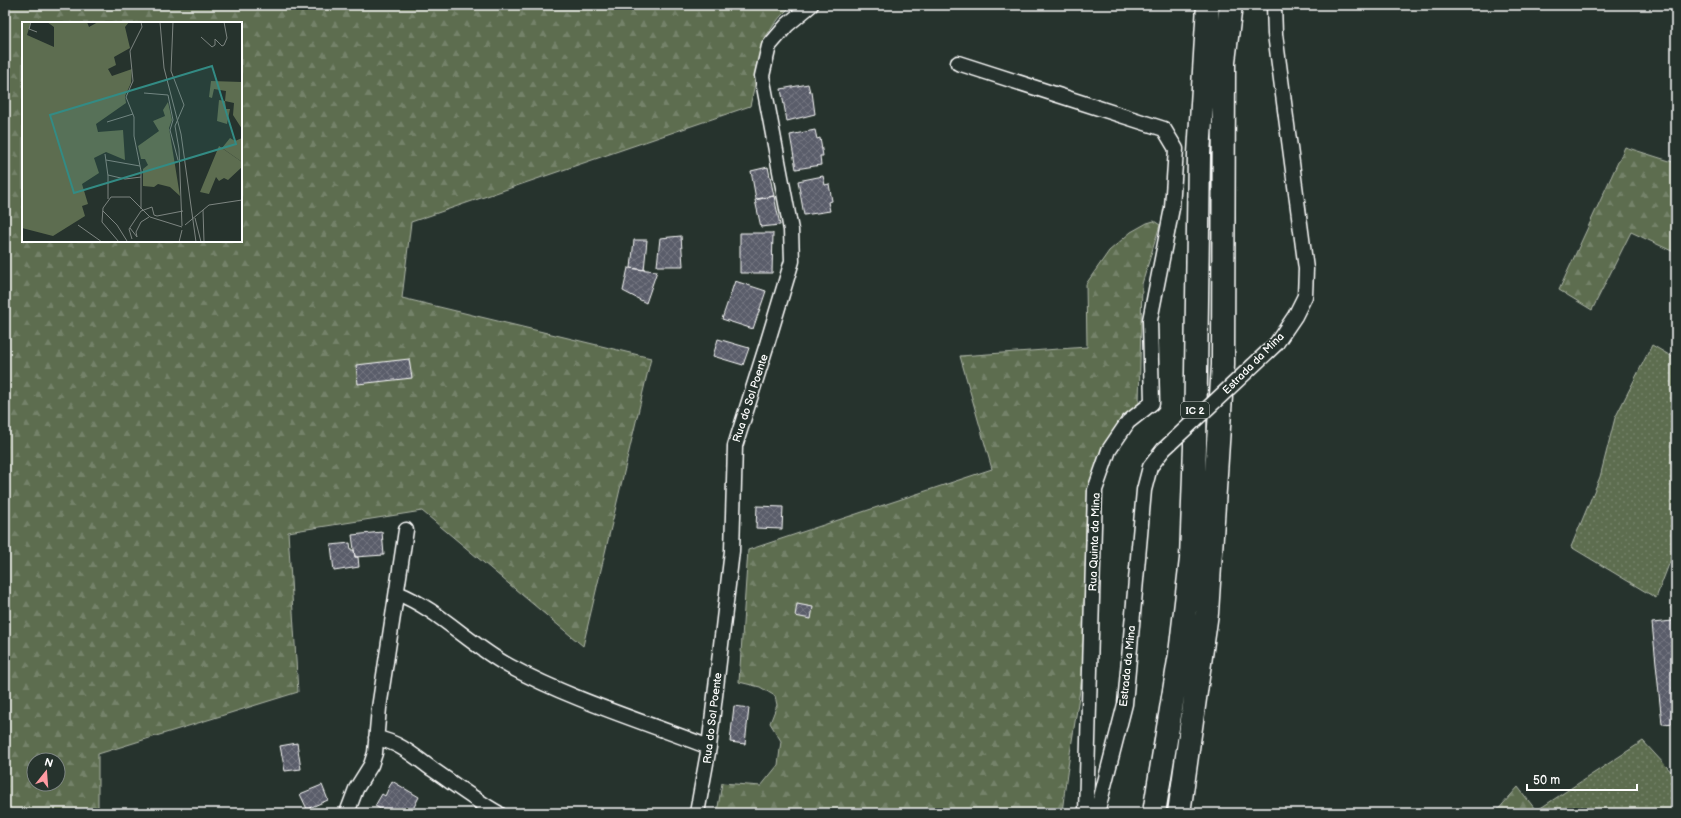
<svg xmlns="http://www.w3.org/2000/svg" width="1681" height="818" viewBox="0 0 1681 818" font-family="'Balsamiq Sans',sans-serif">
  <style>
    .grass { fill: url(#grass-dots); stroke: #aeb6a8 }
    .forest { fill: url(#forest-firs); stroke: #aeb6a8; fill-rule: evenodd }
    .building { fill: url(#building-cross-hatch); stroke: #fff }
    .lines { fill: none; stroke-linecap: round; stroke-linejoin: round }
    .street-casing { stroke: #fff; stroke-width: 17 }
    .highway-casing { stroke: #fff; stroke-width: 25 }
    .street { stroke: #26332d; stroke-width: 14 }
    .highway { stroke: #26332d; stroke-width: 22 }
    .street-bridge-casing { stroke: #fff; stroke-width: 17; stroke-linecap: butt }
    .street-bridge { stroke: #26332d; stroke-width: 14 }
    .labels { text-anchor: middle; stroke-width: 3.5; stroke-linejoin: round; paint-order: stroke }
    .shield { fill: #26332d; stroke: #bec2c0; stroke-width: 1 }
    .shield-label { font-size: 10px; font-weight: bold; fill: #fff }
    .street-label { font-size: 11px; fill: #fff; stroke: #26332d }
    .inset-road { fill: none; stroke: #7d8581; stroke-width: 1 }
    .view { fill: #338b84; fill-opacity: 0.15; stroke: #338b84; stroke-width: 2 }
    .inset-edge { fill: none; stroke: #fff; stroke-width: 2 }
  </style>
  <defs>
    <pattern id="grass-dots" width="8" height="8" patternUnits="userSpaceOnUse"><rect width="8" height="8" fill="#5d6d50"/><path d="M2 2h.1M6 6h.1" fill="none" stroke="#75836a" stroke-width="1.8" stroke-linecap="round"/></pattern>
    <pattern id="forest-firs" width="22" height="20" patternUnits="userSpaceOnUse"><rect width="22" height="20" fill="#5d6d50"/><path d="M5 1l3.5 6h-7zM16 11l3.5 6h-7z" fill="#75836a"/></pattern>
    <pattern id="building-cross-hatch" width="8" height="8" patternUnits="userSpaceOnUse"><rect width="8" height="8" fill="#5a5d6a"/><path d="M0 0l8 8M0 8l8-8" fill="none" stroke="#737580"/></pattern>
  </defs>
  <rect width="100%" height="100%" fill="#26332d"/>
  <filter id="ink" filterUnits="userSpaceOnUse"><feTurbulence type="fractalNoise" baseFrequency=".025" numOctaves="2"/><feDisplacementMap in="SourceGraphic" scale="8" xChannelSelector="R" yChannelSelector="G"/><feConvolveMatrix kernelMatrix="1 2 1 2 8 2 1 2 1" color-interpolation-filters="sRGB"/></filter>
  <g filter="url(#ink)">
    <path class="grass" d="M1652 345 1676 359V546L1656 598 1571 547 1600 477 1615 418Z
      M1643 741 1676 777V813H1538L1536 811Z"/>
    <path class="forest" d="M5 5H792L780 17 766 36 750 106 411 222 402 298 651 358 583 646 422 511 288 532 298 692 98 754V813H5ZM23 23H241V241H23ZM34 760H58V784H34Z
      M1625 147 1676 163V253L1631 232 1592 310 1559 290Z
      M1154 221 1160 225 1142 284 1139 403C1074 457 1087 536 1086 612 1086 624 1087 636 1086 648 1079 703 1068 758 1062 813H717L722 783 761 786 778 765 781 741 770 723 777 705 775 696 760 687 739 682 748 550 992 469 960 356 1087 347 1086 284 1109 251 1131 232 1147 223Z
      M1518 787 1538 813H1495Z"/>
    <path class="building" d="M808 84 810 92H812L815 114 787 121 781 89Z
      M815 130 817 139 820 138 823 156H820L821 165 796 169 790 135Z
      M768 167 774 196 756 199 751 171Z
      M823 176 825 185 829 184 832 201 828 202 830 211 804 215 798 181Z
      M774 196 780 225 761 227 755 200Z
      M740 233H773L772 273H740Z
      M681 236 683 266H657L660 238Z
      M634 240H647L644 270 631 268Z
      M628 268 657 271 646 303 623 291Z
      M735 281 766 291 753 329 722 319Z
      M718 339 749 348 743 365 713 356Z
      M409 359 412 378 358 384 356 365Z
      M757 506 783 507 782 529 756 528Z
      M382 532 384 555 355 557 352 535Z
      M350 543 351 550H354L355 557H358L359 567 334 571 331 545Z
      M797 604 813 607 811 619 795 616Z
      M1671 607H1676V723L1662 724 1652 623 1673 621Z
      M734 706 749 708 745 744 730 742Z
      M297 743 301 769 285 771 280 746Z
      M392 781 419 797 411 813H388L375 806 382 794 385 796Z
      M322 785 328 800 307 809 300 794Z"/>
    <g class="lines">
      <defs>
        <path id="street" d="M1274 5 1275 34 1306 269 1305 296 1295 316 1276 344
          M958 63 1164 129 1176 149 1172 208 1150 320 1152 403 1128 422 1109 450 1095 490 1086 813
          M397 593C438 609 470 645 509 666 572 700 642 721 709 747
          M376 738C399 742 414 756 432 769 454 784 475 800 498 813
          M347 813 356 789 371 765 375 753 379 708 406 530
          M697 813 709 747 732 551 735 446 767 344 792 261 791 230 762 76 769 46 787 25 811 5
          M1097 813 1125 704 1144 490 1150 467 1163 450"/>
        <path id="highway" d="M1154 813 1180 654 1191 559 1195 446 1199 154 1208 5
          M1179 813 1207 613 1223 365 1224 61 1231 5"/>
      </defs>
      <use href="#street" class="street-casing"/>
      <use href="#highway" class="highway-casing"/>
      <use href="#street" class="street"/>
      <use href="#highway" class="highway"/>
      <defs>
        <path id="street-bridge" d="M1163 450 1276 344"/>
      </defs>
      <use href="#street-bridge" class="street-bridge-casing"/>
      <use href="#street-bridge" class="street-bridge"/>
    </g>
  </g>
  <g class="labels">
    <rect class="shield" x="1181" y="402" width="28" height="16" rx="3"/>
    <g class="shield-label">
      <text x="1195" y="414">IC 2</text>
    </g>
    <g class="street-label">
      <text transform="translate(1253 363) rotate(-45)" y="4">Estrada da Mina</text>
      <text transform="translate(750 398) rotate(-72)" y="4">Rua do Sol Poente</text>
      <text transform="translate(1094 542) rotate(-88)" y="4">Rua Quinta da Mina</text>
      <text transform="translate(1127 666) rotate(-84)" y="4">Estrada da Mina</text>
      <text transform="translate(712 718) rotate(-83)" y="4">Rua do Sol Poente</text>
    </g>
  </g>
  <g transform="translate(22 22)">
    <rect width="220" height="220" fill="#26332d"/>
    <path d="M197 78 203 79 204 87H208L205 102 195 99ZM208 116 213 119 220 116V140L200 126Z" fill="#5d6d50"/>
    <path d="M0 0H9L5 13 32 25V5L25 0H65L67 5 76 0H107L103 5 108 26 92 35 94 43 86 47 90 54 110 47 109 61 103 74 104 81 74 102 76 110 101 108 103 138 84 130 72 136 77 151 60 162 66 182 60 184 63 194 31 214 0 206ZM189 59 220 60V107L211 93 212 81 203 79 204 69 192 67 190 76 187 75ZM146 80 150 98 147 106 158 174 148 165 136 162 132 165 121 164V147L126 143 123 137H119L116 124 137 109 131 99 143 94 141 88ZM197 124 220 140V145L206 158 202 156 197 159 194 155 187 172 178 170Z" fill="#5d6d50"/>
    <path class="inset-road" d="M9 0 7 7 15 10M119 0 120 5 108 29 111 59 104 75 112 95V114L119 149V187M138 0 142 46 159 112 174 220M151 0 149 49 162 83 153 104 157 127 160 204M179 15 190 25 193 23V17L200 24 202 23 205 16 202 0M122 71 146 73 151 98 148 108 156 138M85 100 111 92M83 132 86 154V177M84 138 118 144M86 153 103 157 119 155M181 188 182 220M81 189 95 203 105 219M173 196 179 220M56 203 80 220M163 203 187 183 220 178M108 206 115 215 114 210 119 200 127 195M110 217 107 207 119 189 130 185 132 193 135 194 161 189M97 220 80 200 81 186 89 175H108L128 195 160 205M157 220 160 208"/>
    <path class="view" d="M190 44 214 122 52 171 28 93Z"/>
    <rect width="220" height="220" class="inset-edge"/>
  </g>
  <rect width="1681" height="818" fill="none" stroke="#26332d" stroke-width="20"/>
  <rect x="10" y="10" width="1661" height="798" fill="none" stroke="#fff" stroke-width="1.5" filter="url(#ink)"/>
  <g transform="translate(46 772) rotate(17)"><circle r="19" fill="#26332d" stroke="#7d8581"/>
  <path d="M0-3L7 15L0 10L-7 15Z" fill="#ff9aa2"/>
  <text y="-6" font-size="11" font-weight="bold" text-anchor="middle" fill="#ffffff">N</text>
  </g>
  <path d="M1527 784v6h110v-6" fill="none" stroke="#ffffff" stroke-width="2"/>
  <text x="1533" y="784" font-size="12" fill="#ffffff" stroke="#26332d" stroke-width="3" paint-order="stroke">50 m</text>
</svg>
